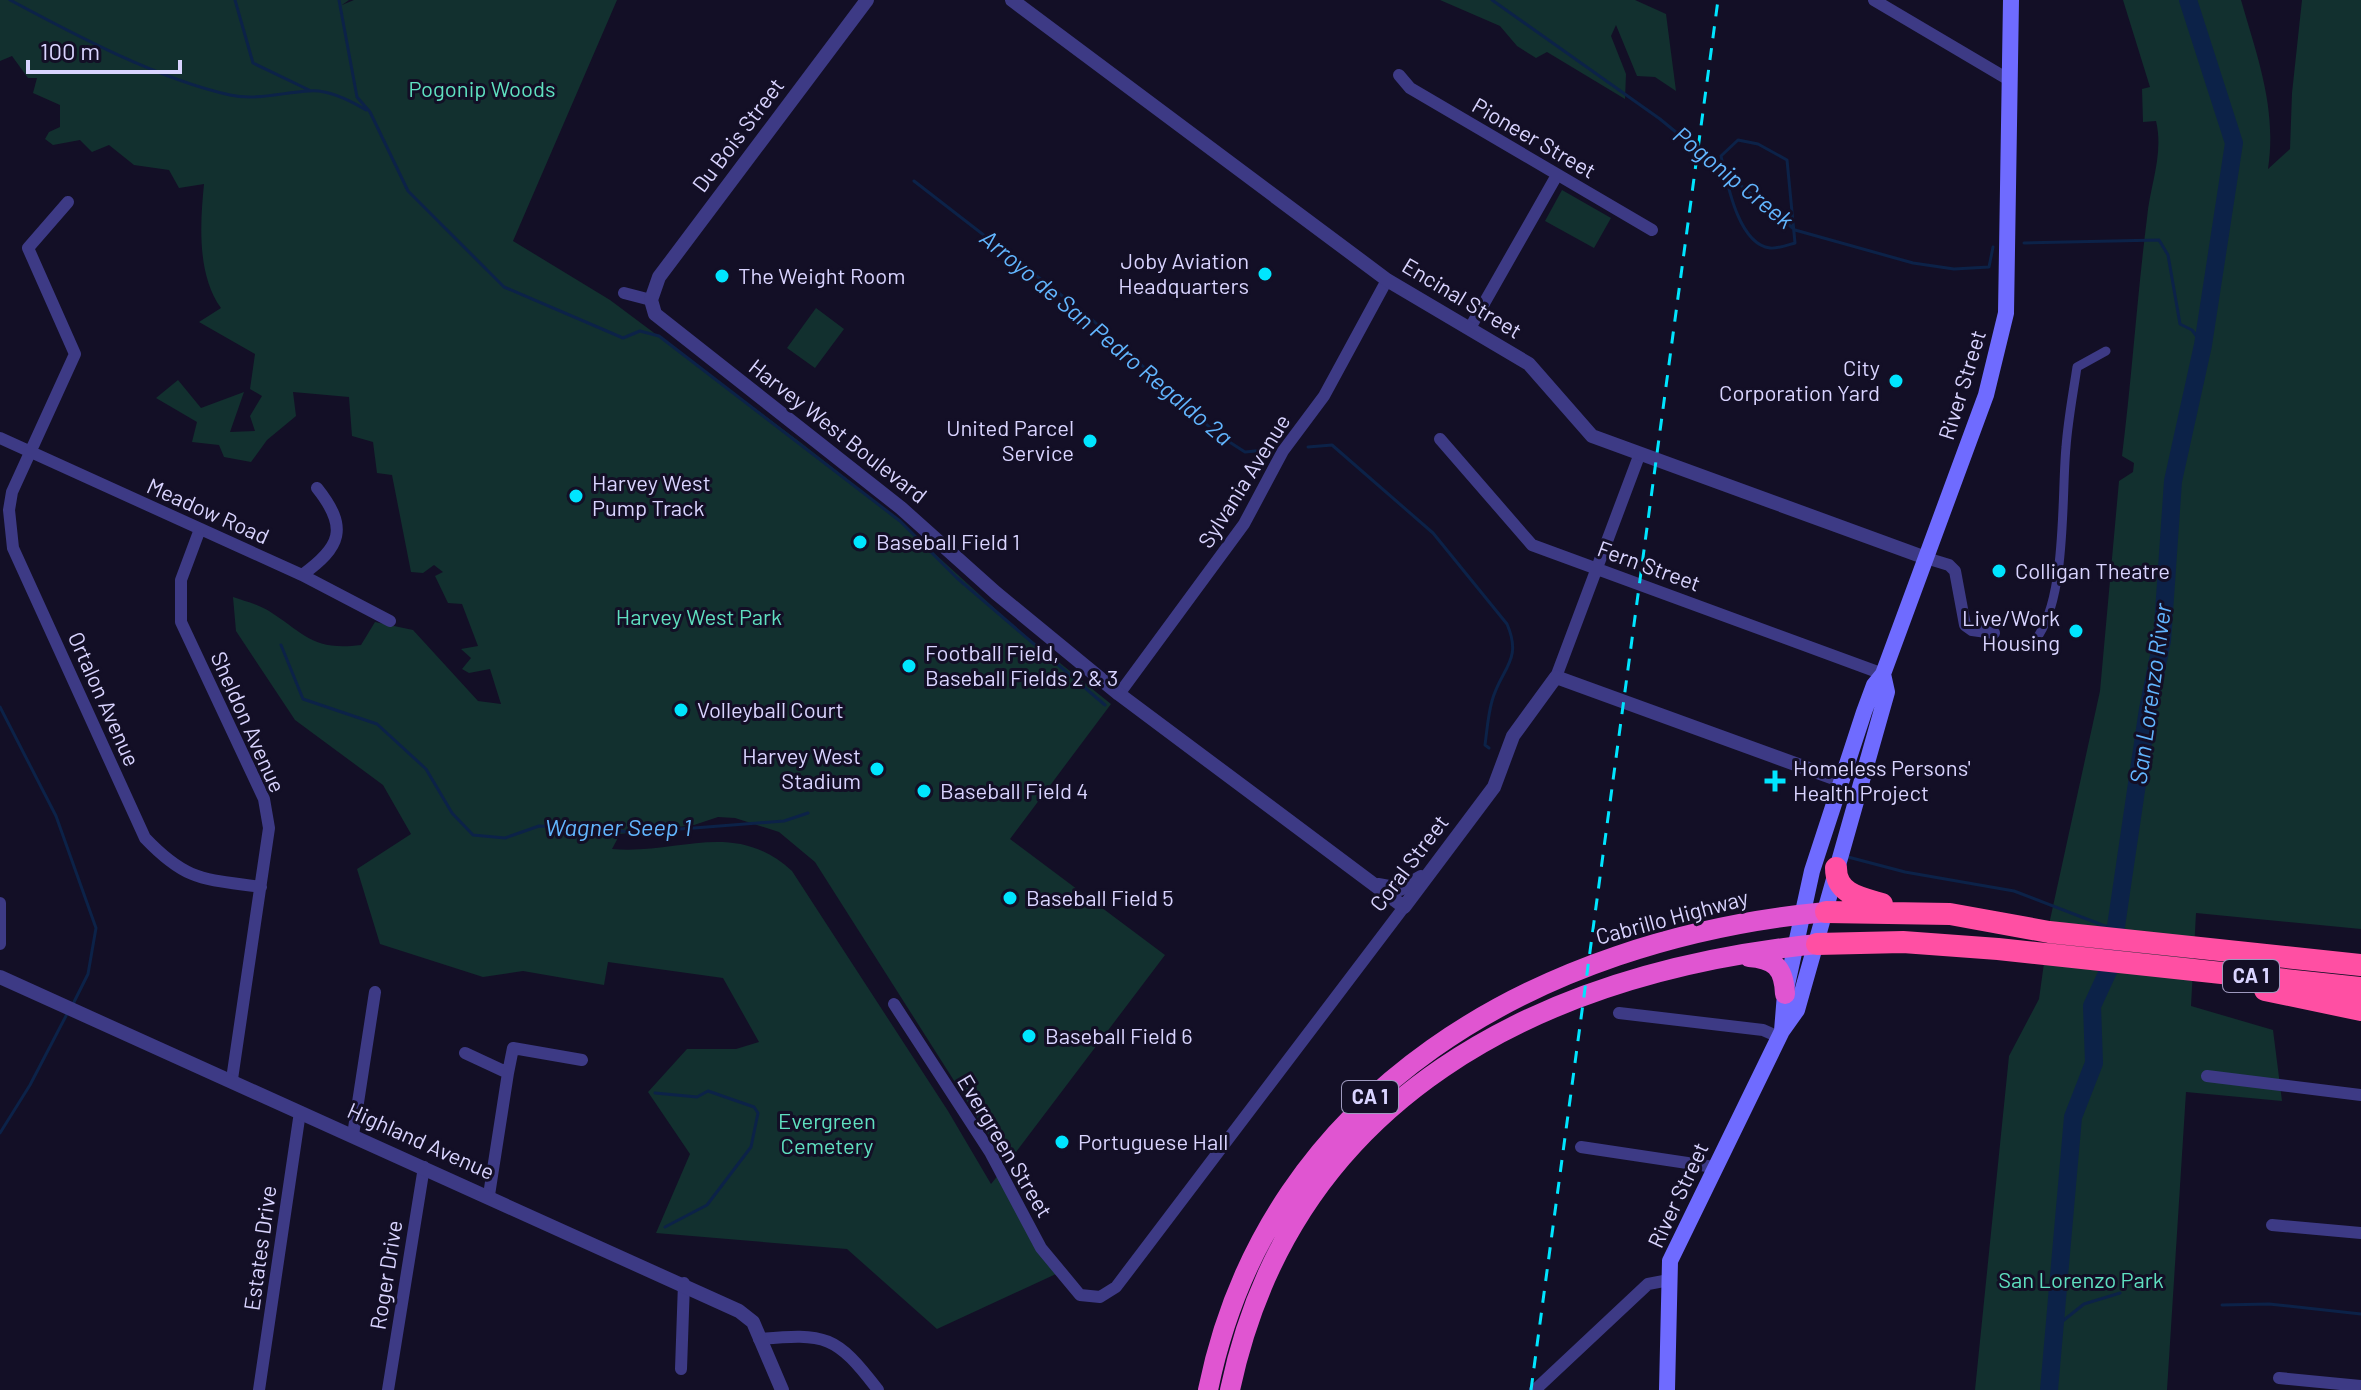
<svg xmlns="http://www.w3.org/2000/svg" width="2361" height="1390" viewBox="0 0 2361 1390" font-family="Barlow,sans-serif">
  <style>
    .green { fill: #12302f }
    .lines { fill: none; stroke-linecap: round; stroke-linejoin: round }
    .stream { stroke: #0c2248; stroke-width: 3 }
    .river { stroke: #0c2248; stroke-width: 18 }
    .pedestrian { stroke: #3d3a85; stroke-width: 9 }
    .minor { stroke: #3d3a85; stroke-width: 12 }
    .tertiary { stroke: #3d3a85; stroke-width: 14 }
    .secondary { stroke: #6f6bff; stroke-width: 16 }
    .trunk { stroke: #e055d1; stroke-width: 20 }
    .motorway { stroke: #ff4fa3; stroke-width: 22 }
    .rail { stroke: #00e5ff; stroke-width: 3; stroke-dasharray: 12 10; stroke-linecap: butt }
    .poi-dot { fill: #00e5ff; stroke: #130f26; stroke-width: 3 }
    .labels { text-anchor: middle; stroke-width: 6; stroke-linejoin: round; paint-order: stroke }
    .shield { fill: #130f26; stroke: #9e99be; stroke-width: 2 }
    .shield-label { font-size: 20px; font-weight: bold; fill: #d9d4ff }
    .park-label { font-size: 22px; fill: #5fe0c0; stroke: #130f26 }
    .street-label { font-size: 22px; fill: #d9d4ff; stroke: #130f26 }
    .poi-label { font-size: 22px; fill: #d9d4ff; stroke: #130f26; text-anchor: start }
    .water-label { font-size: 24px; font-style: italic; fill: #62b6ff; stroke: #130f26 }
  </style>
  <rect width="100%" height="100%" fill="#130f26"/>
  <path class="green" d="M0 0H349L342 5 354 0H617L513 241 610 300 800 442 888 511 1015 627 1111 704 1010 839 1165 955 1007 1164 815 862 779 832 735 818 718 817 694 825 620 834 612 849C679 855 734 818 792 871L948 1111 991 1184 1000 1173 1056 1274 937 1329 847 1249 656 1233 690 1154 648 1092 687 1049H736L759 1042 723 978 608 962 604 985 523 971 483 977 380 944 357 869 411 834 383 785 295 720 236 631 233 597C244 601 258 604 269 611 305 634 312 651 361 645L375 622 413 630 478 701 501 704 490 669 469 673 462 669 471 658 461 649 478 646 462 604 448 603 435 576 443 572 434 565 423 573 411 572 392 475 377 473 373 442 352 436 349 397 293 392 296 416 267 440 251 462 224 457 219 445 192 442 197 422 156 398 178 380 201 408 244 392 230 432 255 431 250 416 262 396 250 389 255 354 199 322 221 308C197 275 200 224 204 184L179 188 169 170 134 165 109 145 92 152 80 140 53 145 45 139 49 132 60 127V105L33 93 37 78H28L12 56 0 61Z
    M1440 0H1635L1666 14 1676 91 1655 77 1637 76 1616 25 1611 36 1626 74 1625 99 1547 52 1536 58 1517 46 1500 26Z
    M2123 0H2241C2258 59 2277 109 2268 169L2290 149 2292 93 2302 0H2361V929L2196 913 2191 1006 2273 1030 2282 1101 2186 1092 2167 1390H1975L2009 1056 2039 999 2050 920 2100 691 2119 481 2133 472 2134 463 2122 456C2132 377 2137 297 2147 218 2150 185 2164 154 2156 121L2143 122 2142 89 2150 87Z
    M1562 190 1611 218 1594 248 1545 221Z
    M816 308 844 329 815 368 787 348Z"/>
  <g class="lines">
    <path class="stream" d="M10 0C75 35 158 79 230 95 256 101 284 92 309 91 328 89 351 101 366 110
      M235 0 253 63 309 90
      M339 0 357 97 370 112 408 191 504 287 623 338 640 331 659 336 900 521 957 578 1105 705
      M1492 0 1660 119 1795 230 1913 263 1954 269 1989 267 1993 247
      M1738 140 1758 144 1787 160 1795 243C1788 245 1777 249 1770 248 1738 244 1727 182 1721 156Z
      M914 181 1087 315 1217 434 1245 452 1265 450
      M2024 243 2159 240 2168 255 2180 324 2192 330 2203 345
      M1308 447 1332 445 1433 533 1507 624C1523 661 1501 668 1492 701 1488 715 1487 730 1485 745L1489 748
      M281 645 303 699 377 724 426 769 452 813 473 835 505 838 539 826 636 832 694 828 784 821 808 813
      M0 707 56 816 96 928 88 974 72 1006
      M1848 857 1905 872 2014 891 2110 928
      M655 1093 697 1097 708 1091 754 1107 758 1113 751 1147 707 1205 665 1227
      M0 1133 30 1085 68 1012
      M2222 1305 2269 1304 2361 1314
      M2054 1328 2084 1304 2120 1293"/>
    <path class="river" d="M2049 1390 2073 1117 2094 1063 2092 1006 2110 967 2148 709 2162 641 2173 481 2203 345 2234 143 2188 0"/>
    <path class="pedestrian" d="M2030 646C2068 610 2061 498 2066 447 2068 420 2073 394 2077 367L2106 351"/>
    <path class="minor" d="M1874 0 2011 81
      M1399 75 1410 88 1652 230
      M68 202 28 248 75 354 12 492 9 510 13 548 145 838C187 882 204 879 261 887
      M624 293 651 300
      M1470 328 1557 175
      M0 438 302 575 390 621
      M1440 439 1532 545 1883 674
      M200 529 181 580V622L264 799 269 828 232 1079
      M1926 558 1949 565 1955 571 1965 625 1972 630 1994 633
      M302 575C341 547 349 528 317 488
      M1556 677 1639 456
      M1119 694 1244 524 1283 451 1324 396 1387 280
      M0 903V944
      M894 1004 990 1152 1041 1248 1080 1295 1100 1297 1116 1287 1404 907
      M1619 1013 1763 1030 1779 1037
      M465 1053 508 1073 513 1048 582 1060
      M2207 1076 2361 1095
      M353 1135 375 992
      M1581 1147 1714 1167
      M489 1195 508 1073
      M2272 1225 2361 1233
      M759 1339C826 1333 836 1335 878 1390
      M681 1369 684 1283
      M2279 1378 2361 1386
      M259 1390 300 1112
      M388 1390 424 1167
      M1535 1390 1648 1284 1669 1280"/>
    <path class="tertiary" d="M867 0 659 277 651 300 655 314 901 508 996 593 1119 694 1404 907 1494 787 1513 736 1556 677 1842 781
      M1012 0 1387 280 1529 364 1592 436 1926 558
      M1378 885 1400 889 1421 877
      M0 977 739 1311 753 1322 782 1390"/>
    <path class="secondary" d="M1782 1031 1785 994 1812 871 1864 712 1874 685 1883 674 1986 395 2006 313 2011 0
      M1667 1390 1670 1261 1782 1031 1797 1010 1887 692 1883 674"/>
    <path class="trunk" d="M1749 957C1774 959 1784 967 1785 994
      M1208 1390C1269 1090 1540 939 1826 912
      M1230 1390C1292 1096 1540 973 1817 944"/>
    <path class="motorway" d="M1836 868C1836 894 1861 898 1882 904
      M1826 912 1950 914 2049 932 2361 965
      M1817 944 1903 942 1998 949 2361 988
      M2265 990 2361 1010"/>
    <path class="rail" d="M1531 1390 1718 0"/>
  </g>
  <g class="poi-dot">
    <circle cx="1265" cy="274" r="8"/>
    <circle cx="722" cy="276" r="8"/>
    <circle cx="1896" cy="381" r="8"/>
    <circle cx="1090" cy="441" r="8"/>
    <circle cx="576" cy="496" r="8"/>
    <circle cx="860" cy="542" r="8"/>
    <circle cx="1999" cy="571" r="8"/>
    <circle cx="2076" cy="631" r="8"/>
    <circle cx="909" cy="666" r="8"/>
    <circle cx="681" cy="710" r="8"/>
    <circle cx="877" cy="769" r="8"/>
    <path d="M1771 769h8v8h8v8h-8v8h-8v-8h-8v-8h8z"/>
    <circle cx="924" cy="791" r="8"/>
    <circle cx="1010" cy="898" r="8"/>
    <circle cx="1029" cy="1036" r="8"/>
    <circle cx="1062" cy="1142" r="8"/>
  </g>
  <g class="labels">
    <g class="shield">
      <rect x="2223" y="960" width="56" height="32" rx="6"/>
      <rect x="1342" y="1081" width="56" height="32" rx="6"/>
    </g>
    <g class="shield-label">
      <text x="2251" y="983">CA 1</text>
      <text x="1370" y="1104">CA 1</text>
    </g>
    <g class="park-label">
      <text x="482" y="97">Pogonip Woods</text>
      <text x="699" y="625">Harvey West Park</text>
      <text x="827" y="1129">Evergreen<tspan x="827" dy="25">Cemetery</tspan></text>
      <text x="2081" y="1288">San Lorenzo Park</text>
    </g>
    <g class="street-label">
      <text transform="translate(738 135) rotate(-53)" y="8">Du Bois Street</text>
      <text transform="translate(1534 138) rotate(30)" y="8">Pioneer Street</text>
      <text transform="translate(1462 298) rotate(31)" y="8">Encinal Street</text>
      <text transform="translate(1962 385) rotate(-73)" y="8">River Street</text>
      <text transform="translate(838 431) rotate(38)" y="8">Harvey West Boulevard</text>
      <text transform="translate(1244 481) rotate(-58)" y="8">Sylvania Avenue</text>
      <text transform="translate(208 511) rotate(24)" y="8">Meadow Road</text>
      <text transform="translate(1649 566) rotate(20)" y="8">Fern Street</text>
      <text transform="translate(104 699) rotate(66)" y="8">Ortalon Avenue</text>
      <text transform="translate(248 722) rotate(66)" y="8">Sheldon Avenue</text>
      <text transform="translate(1409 863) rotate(-53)" y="8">Coral Street</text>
      <text transform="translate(1672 917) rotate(-15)" y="8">Cabrillo Highway</text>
      <text transform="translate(421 1141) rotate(24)" y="8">Highland Avenue</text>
      <text transform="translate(1005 1146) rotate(59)" y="8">Evergreen Street</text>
      <text transform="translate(1678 1195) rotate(-65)" y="8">River Street</text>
      <text transform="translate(260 1248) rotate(-82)" y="8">Estates Drive</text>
      <text transform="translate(386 1275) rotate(-81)" y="8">Roger Drive</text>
    </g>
    <g class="poi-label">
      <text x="1249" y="269" text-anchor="end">Joby Aviation<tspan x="1249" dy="25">Headquarters</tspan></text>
      <text x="738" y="284">The Weight Room</text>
      <text x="1880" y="376" text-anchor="end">City<tspan x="1880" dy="25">Corporation Yard</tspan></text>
      <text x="1074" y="436" text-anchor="end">United Parcel<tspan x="1074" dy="25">Service</tspan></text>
      <text x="592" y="491">Harvey West<tspan x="592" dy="25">Pump Track</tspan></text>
      <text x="876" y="550">Baseball Field 1</text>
      <text x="2015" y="579">Colligan Theatre</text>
      <text x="2060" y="626" text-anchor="end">Live/Work<tspan x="2060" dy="25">Housing</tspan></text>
      <text x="925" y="661">Football Field,<tspan x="925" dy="25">Baseball Fields 2 &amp; 3</tspan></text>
      <text x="697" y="718">Volleyball Court</text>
      <text x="861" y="764" text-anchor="end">Harvey West<tspan x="861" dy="25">Stadium</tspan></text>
      <text x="1793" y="776">Homeless Persons'<tspan x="1793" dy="25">Health Project</tspan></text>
      <text x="940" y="799">Baseball Field 4</text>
      <text x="1026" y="906">Baseball Field 5</text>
      <text x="1045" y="1044">Baseball Field 6</text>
      <text x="1078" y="1150">Portuguese Hall</text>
    </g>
    <g class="water-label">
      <text transform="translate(1733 178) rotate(39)" y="8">Pogonip Creek</text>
      <text transform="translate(1106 338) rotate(40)" y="8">Arroyo de San Pedro Regaldo 2a</text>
      <text transform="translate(2151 694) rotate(-82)" y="8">San Lorenzo River</text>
      <text x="618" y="836">Wagner Seep 1</text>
    </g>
  </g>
  <path d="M28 60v12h152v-12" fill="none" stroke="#d9d4ff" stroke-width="4"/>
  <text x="40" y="60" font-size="24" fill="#d9d4ff" stroke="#130f26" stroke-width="6" paint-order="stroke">100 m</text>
</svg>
